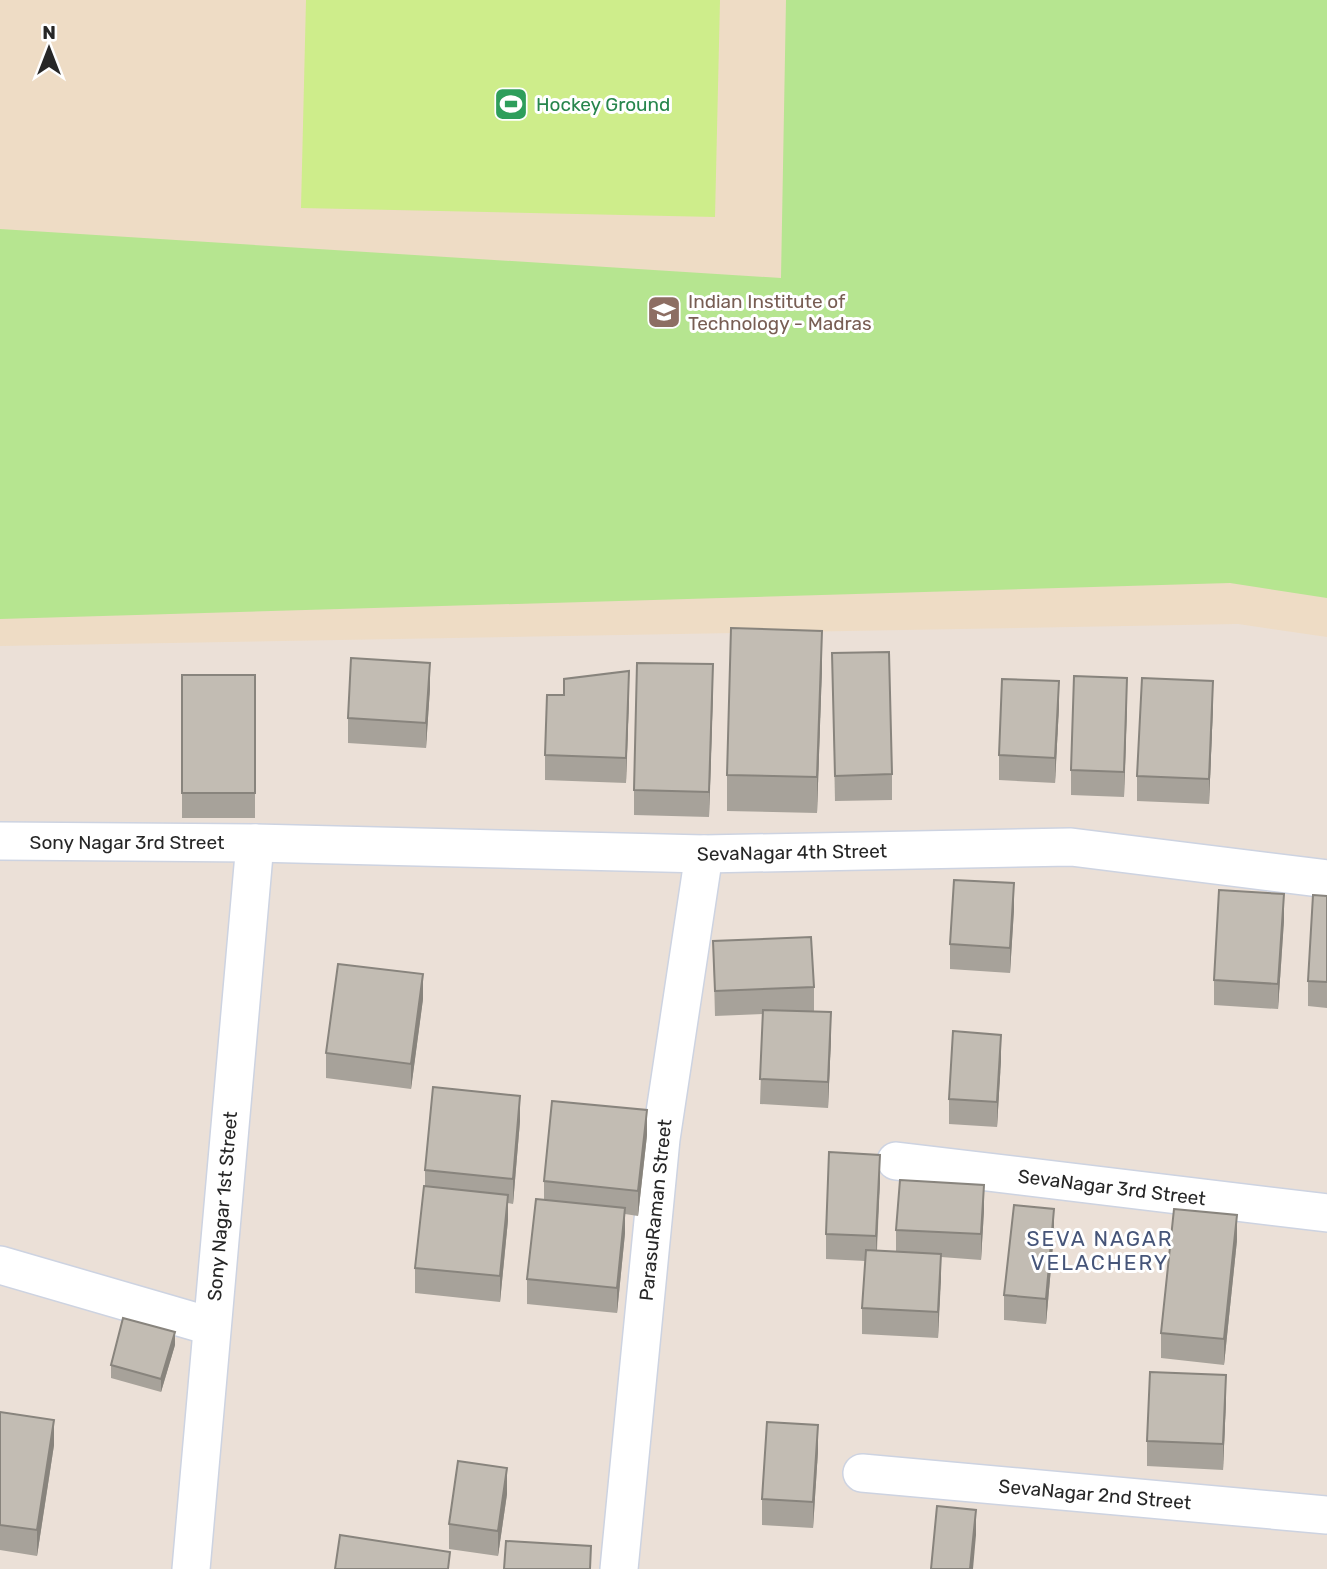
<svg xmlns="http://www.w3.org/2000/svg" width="1327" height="1569" font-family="Rubik,sans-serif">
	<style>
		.education { fill: #eedcc5 }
		.green { fill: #b6e590 }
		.pitch { fill: #ceed8b }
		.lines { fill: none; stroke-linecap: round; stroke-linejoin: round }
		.minor-casing { stroke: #cdd3e1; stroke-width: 40 }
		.minor { stroke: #fff; stroke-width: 37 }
		.wall { fill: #a7a29a }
		.shaded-wall { fill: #88847d }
		.building { fill: #c2bcb3; stroke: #88847d; stroke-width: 2 }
		.labels { text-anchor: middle; stroke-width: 6; stroke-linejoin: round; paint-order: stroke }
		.leisure-label { font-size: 19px; fill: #27864d; stroke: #fff; text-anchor: start }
		.education-label { font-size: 19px; fill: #785e54; stroke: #fff; text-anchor: start }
		.street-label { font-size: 19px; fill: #272727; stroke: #fff }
		.neighbourhood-label { font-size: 21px; letter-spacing: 2px; fill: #465579; stroke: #fff }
	</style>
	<rect width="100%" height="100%" fill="#ebe0d7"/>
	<polygon class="education" points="0,0 1327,0 1327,637 1238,624 0,646"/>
	<polygon class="green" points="786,0 1327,0 1327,598 1230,583 0,619 0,229 781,278"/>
	<polygon class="pitch" points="306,0 720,0 715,217 301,208"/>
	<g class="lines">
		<g class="minor-casing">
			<g id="minor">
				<polyline points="0,841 255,843 704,854 1071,847 1327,879"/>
				<polyline points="896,1161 1327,1213"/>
				<polyline points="0,1265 210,1326"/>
				<polyline points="862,1473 1327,1515"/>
				<polyline points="191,1569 255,843"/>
				<polyline points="619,1569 661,1139 704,854"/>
			</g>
		</g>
		<use href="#minor" class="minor"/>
	</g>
	<g class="wall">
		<polygon points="832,653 892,774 892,800 835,801"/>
		<polygon points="822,667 817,813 727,811 727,775"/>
		<rect x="182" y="675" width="73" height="143"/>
		<polygon points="430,688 426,748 348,743 348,718"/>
		<polygon points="713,690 709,817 634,815 634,790"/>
		<polygon points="629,696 626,783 545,780 545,755"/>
		<polygon points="1127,703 1124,797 1071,795 1071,770"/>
		<polygon points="1059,706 1055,783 999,780 999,755"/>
		<polygon points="1213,706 1209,804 1137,801 1137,776"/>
		<polygon points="1327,896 1327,1008 1308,1006 1308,981"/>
		<polygon points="1014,909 1010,973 950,969 950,944"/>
		<polygon points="1284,920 1278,1009 1214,1005 1214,980"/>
		<polygon points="713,941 814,987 814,1012 831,1038 828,1108 760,1104 763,1014 715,1016"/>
		<polygon points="423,999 411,1089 326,1078 326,1053"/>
		<polygon points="1001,1060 997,1127 949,1124 949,1099"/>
		<polygon points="520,1121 513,1204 508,1203 508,1220 500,1302 415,1293 415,1268 425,1186 425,1170"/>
		<polygon points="647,1135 638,1216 625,1214 625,1233 617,1313 527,1304 527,1279 544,1200 544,1181"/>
		<polygon points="880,1180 877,1251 896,1252 896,1230 984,1210 981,1260 941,1257 938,1338 862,1334 862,1308 865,1261 826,1259 826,1234"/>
		<polygon points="1054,1234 1046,1324 1004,1320 1004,1295"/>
		<polygon points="1237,1240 1224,1365 1161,1358 1161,1333"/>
		<polygon points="175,1345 161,1392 111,1378 111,1365"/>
		<polygon points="1226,1400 1223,1470 1147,1466 1147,1441"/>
		<polygon points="0,1412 54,1445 37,1556 0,1550"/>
		<polygon points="818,1451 813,1528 762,1525 762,1499"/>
		<polygon points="507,1494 498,1556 449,1549 449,1524"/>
	</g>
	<g class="shaded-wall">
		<polygon points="822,631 822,667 817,813 817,777"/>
		<polygon points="430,663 430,688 426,748 426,723"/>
		<polygon points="713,664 713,690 709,817 709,792"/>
		<polygon points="629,671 629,696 626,783 626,758"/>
		<polygon points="1127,678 1127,703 1124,797 1124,772"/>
		<polygon points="1059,681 1059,706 1055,783 1055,758"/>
		<polygon points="1213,681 1213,706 1209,804 1209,779"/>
		<polygon points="1014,883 1014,909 1010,973 1010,948"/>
		<polygon points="1284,894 1284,920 1278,1009 1278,984"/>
		<polygon points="423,974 423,999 411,1089 411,1064"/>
		<polygon points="831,1012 831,1038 828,1108 828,1082"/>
		<polygon points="1001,1035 1001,1060 997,1127 997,1102"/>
		<polygon points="520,1096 520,1121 513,1204 513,1179"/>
		<polygon points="647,1110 647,1135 638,1216 638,1191"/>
		<polygon points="880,1155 880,1180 876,1261 876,1236"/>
		<polygon points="984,1185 984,1210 981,1260 981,1234"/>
		<polygon points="508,1195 508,1220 500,1302 500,1276"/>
		<polygon points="625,1208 625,1233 617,1313 617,1288"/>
		<polygon points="1054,1209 1054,1234 1046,1324 1046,1299"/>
		<polygon points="1237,1215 1237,1240 1224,1365 1224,1339"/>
		<polygon points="941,1254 941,1279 938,1338 938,1312"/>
		<polygon points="175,1332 175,1345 161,1392 161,1379"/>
		<polygon points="1226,1375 1226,1400 1223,1470 1223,1444"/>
		<polygon points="54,1420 54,1445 37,1556 37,1530"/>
		<polygon points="818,1425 818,1451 813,1528 813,1502"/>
		<polygon points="507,1468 507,1494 498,1556 498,1531"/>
		<polygon points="976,1510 976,1535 973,1569 970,1569"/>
	</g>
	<g class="building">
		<polygon points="731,628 822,631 817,777 727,775"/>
		<polygon points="889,652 892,774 835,776 832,653"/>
		<polygon points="351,658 430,663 426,723 348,718"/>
		<polygon points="637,663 713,664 709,792 634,790"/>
		<polygon points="629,671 626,758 545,755 547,695 564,695 564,679"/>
		<rect x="182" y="675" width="73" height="118"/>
		<polygon points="1074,676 1127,678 1124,772 1071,770"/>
		<polygon points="1142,678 1213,681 1209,779 1137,776"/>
		<polygon points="1002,679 1059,681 1055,758 999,755"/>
		<polygon points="954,880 1014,883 1010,948 950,944"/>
		<polygon points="1219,890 1284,894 1278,984 1214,980"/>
		<polygon points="1313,895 1327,896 1327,982 1308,981"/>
		<polygon points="811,937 814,987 715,991 713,941"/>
		<polygon points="338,964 423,974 411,1064 326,1053"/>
		<polygon points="763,1010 831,1012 828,1082 760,1079"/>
		<polygon points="953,1031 1001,1035 997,1102 949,1099"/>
		<polygon points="433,1087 520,1096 513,1179 425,1170"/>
		<polygon points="552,1101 647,1110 638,1191 544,1181"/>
		<polygon points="829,1152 880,1155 876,1236 826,1234"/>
		<polygon points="900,1180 984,1185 981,1234 896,1230"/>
		<polygon points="424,1186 508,1195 500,1276 415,1268"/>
		<polygon points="536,1199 625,1208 617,1288 527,1279"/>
		<polygon points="1014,1205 1054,1209 1046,1299 1004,1295"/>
		<polygon points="1174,1209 1237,1215 1224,1339 1161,1333"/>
		<polygon points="866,1250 941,1254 938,1312 862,1308"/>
		<polygon points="123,1318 175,1332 161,1379 111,1365"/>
		<polygon points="1150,1372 1226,1375 1223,1444 1147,1441"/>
		<polygon points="0,1412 54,1420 37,1530 0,1525"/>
		<polygon points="767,1422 818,1425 813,1502 762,1499"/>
		<polygon points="458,1461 507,1468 498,1531 449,1524"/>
		<polygon points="937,1506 976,1510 970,1569 931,1569"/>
		<polygon points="340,1535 450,1552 448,1569 335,1569"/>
		<polygon points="506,1541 591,1546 590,1569 504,1569"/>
	</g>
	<defs>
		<g id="stadium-square" transform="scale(1.75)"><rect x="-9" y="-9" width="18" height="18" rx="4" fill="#2e9e5b" stroke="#fff"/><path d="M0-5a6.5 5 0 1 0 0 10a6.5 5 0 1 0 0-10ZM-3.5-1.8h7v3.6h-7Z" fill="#fff"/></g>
		<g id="university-square" transform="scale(1.75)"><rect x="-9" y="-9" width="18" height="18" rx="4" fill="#8d6e63" stroke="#fff"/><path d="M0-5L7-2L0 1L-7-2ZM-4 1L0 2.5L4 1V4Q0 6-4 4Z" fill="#fff"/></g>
	</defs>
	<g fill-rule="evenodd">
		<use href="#stadium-square" x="511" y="104"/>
		<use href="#university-square" x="664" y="312"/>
	</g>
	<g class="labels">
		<g class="leisure-label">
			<text x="536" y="111">Hockey Ground</text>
		</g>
		<g class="education-label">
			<text x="688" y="308">Indian Institute of<tspan x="688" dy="22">Technology - Madras</tspan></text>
		</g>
		<g class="street-label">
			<text x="127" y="849">Sony Nagar 3rd Street</text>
			<text transform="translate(792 852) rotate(-1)" y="7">SevaNagar 4th Street</text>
			<text transform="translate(1112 1187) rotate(7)" y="7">SevaNagar 3rd Street</text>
			<text transform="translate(222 1206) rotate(-85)" y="7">Sony Nagar 1st Street</text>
			<text transform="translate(655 1210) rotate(-84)" y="7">ParasuRaman Street</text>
			<text transform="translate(1095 1494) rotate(5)" y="7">SevaNagar 2nd Street</text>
		</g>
		<g class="neighbourhood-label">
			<text x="1100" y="1246">SEVA NAGAR<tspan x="1100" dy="24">VELACHERY</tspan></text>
		</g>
	</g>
	<g transform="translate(49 49)" stroke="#ffffff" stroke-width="5" paint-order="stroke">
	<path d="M0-5L12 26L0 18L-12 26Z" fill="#272727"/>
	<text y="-10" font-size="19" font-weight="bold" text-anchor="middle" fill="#272727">N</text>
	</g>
</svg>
